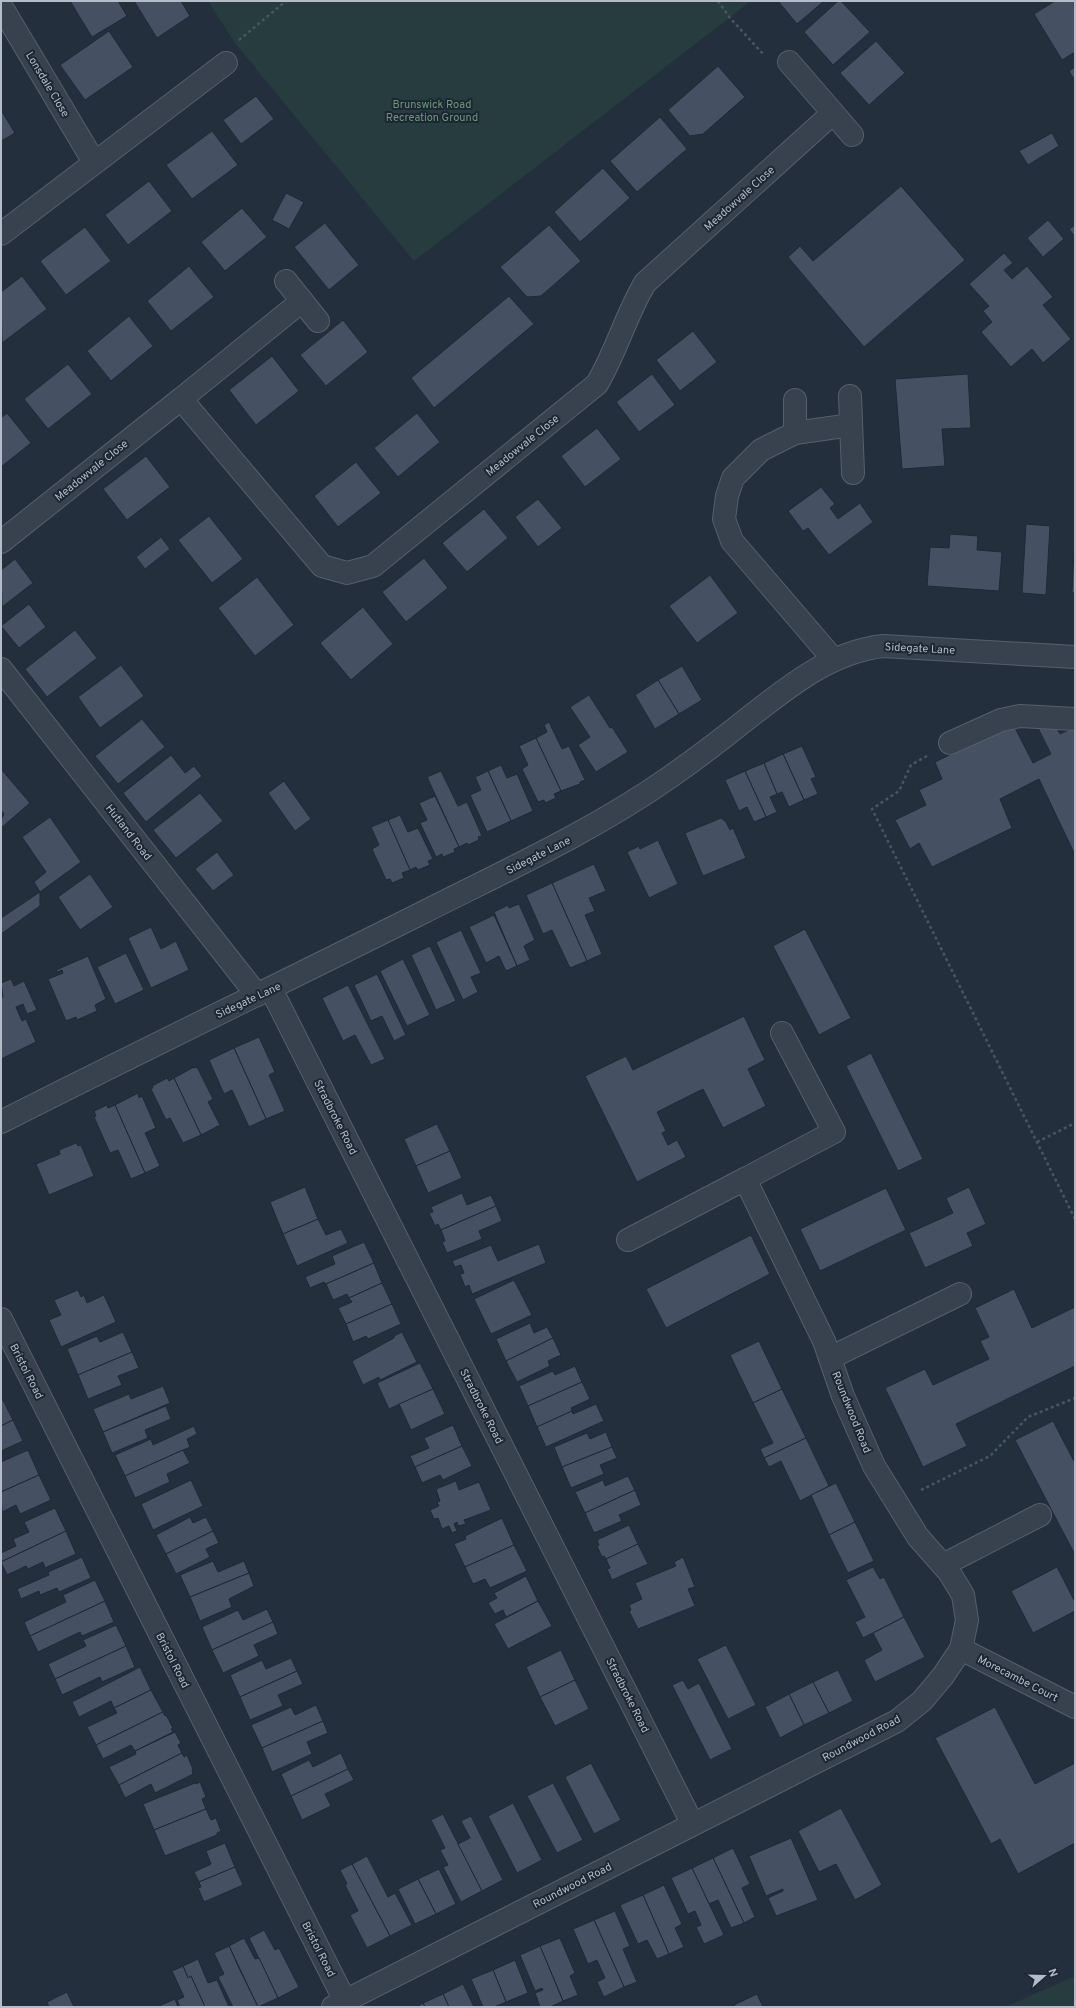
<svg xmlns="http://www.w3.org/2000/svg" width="1076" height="2008" font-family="Overpass,sans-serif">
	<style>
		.green { fill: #263c3f }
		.building { fill: #455162; stroke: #1f2835 }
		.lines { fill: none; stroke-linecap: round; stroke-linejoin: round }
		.minor-casing { stroke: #565f6c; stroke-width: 24 }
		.path { stroke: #44595c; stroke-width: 2.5; stroke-dasharray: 3 3; stroke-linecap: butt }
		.minor { stroke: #38414e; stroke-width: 22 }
		.labels { text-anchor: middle; stroke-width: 4; stroke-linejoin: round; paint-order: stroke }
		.street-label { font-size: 11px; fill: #b4bcc9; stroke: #1d2633 }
		.park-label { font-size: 11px; fill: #6b9a76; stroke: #1d2633 }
	</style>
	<rect width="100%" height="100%" fill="#242f3e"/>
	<g class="green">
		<polygon points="208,1 751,1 414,261 235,43"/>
		<polygon points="1075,1976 1075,2007 1005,2007"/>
	</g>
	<g class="building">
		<polygon points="70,1 118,1 127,16 92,37"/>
		<polygon points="134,1 181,1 190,16 157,38"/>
		<polygon points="778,1 824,1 797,24"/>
		<polygon points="838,1 841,1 870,32 833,65 804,32"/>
		<polygon points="1055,1 1075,1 1075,52 1062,60 1034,14"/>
		<polygon points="109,31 133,67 85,100 60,65"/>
		<polygon points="876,41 905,73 869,105 840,73"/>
		<polygon points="718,66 745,97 703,134 690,136 668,110"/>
		<polygon points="1075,67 1075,81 1069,71"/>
		<polygon points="256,96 274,119 241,144 223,120"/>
		<polygon points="1,110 15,133 1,141"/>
		<polygon points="660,117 687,149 637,192 610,161"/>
		<polygon points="212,131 238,165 192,199 166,165"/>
		<polygon points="1052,133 1059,146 1028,165 1019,151"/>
		<polygon points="603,168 630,198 580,242 554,212"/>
		<polygon points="149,181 172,211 128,245 105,215"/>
		<polygon points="901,186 965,260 864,347 788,257 800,246 813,261"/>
		<polygon points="286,193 304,202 289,229 272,220"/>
		<polygon points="242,208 267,237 225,271 201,242"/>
		<polygon points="1048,220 1064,239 1043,257 1027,238"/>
		<polygon points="325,223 359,265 329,290 294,247"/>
		<polygon points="549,225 581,261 541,296 527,297 500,267"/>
		<polygon points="1075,225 1075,237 1069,229"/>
		<polygon points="85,227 111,261 66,295 40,261"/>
		<polygon points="1004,253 1013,263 1004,270 1012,279 1027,266 1053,297 1043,305 1071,339 1043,363 1032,349 1011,367 981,332 992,322 983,311 989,306 969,284"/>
		<polygon points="189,266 214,297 171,331 147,301"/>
		<polygon points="22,276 47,309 2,343 1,292"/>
		<polygon points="509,296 534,324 434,408 411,378"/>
		<polygon points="129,316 153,346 111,381 87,351"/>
		<polygon points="343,320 368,352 326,386 300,355"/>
		<polygon points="693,331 717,362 680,391 656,360"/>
		<polygon points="272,356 299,391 256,425 229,390"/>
		<polygon points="68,364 92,394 48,429 24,399"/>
		<polygon points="652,374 675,405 639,432 616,402"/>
		<polygon points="968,374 971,428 942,429 945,466 902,469 895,379"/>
		<polygon points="7,413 31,443 1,467 1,418"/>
		<polygon points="417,413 440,442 398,477 374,448"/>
		<polygon points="597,428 621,459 585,487 561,456"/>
		<polygon points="146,456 170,487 127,520 103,489"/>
		<polygon points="356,462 381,493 338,527 314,496"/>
		<polygon points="821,487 835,504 830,508 838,519 860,503 873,522 829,555 808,528 803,531 788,511"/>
		<polygon points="538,499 562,528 538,547 515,517"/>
		<polygon points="484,509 508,538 467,572 442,543"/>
		<polygon points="209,516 243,559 212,583 178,540"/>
		<polygon points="1026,524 1050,526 1046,595 1022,593"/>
		<polygon points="950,534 978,536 977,550 1002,552 999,591 927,586 930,547 949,548"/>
		<polygon points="161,537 170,549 145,569 136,557"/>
		<polygon points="1074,549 1075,549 1075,593 1072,593"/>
		<polygon points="424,558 448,588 406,622 382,592"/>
		<polygon points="15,559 33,583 2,607 1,570"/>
		<polygon points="710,575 738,613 697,643 669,606"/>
		<polygon points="257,577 294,625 255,656 218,608"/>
		<polygon points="29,604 46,627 19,648 1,626"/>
		<polygon points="363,607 393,644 351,680 320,643"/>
		<polygon points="75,630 97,658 47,697 25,669"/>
		<polygon points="121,665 144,696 100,728 78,697"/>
		<polygon points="682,666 702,700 679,714 658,680"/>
		<polygon points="658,680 679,714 655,729 635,695"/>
		<polygon points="589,695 610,728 612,727 628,752 596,772 578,745 590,737 570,707"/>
		<polygon points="142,719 165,747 118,784 95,756"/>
		<polygon points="1053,721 1060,734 1075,727 1075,855 1039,779 1000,799 1012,828 932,867 919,843 910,849 895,820 926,805 919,790 942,779 935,762 1013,724 1033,763 1051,754 1038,728"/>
		<polygon points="549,722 562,749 569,746 585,780 580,782 580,784 561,791 536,738 547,732 544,725"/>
		<polygon points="536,738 561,791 554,794 556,798 545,803 544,800 538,802 522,769 528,765 519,746"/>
		<polygon points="802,746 816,777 811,779 818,794 804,800 783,754"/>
		<polygon points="783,754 804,800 789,807 782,792 777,794 764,763"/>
		<polygon points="171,755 185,773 194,766 202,776 146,822 123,793"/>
		<polygon points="764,763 777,794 770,797 777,812 766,817 745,771"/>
		<polygon points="501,765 507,778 517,774 533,811 511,821 488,771"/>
		<polygon points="1,769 30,803 1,828 1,820 4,814 1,810"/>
		<polygon points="441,771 458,806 467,802 482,836 478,837 479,840 468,845 467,843 459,847 427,777"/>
		<polygon points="488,771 511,821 487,832 470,795 481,790 475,777"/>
		<polygon points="745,771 766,817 754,822 747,807 739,811 725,780"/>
		<polygon points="284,781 311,819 295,831 268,793"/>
		<polygon points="200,793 223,821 176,858 153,830"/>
		<polygon points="435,796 459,847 454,849 455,852 443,857 442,854 436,857 420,823 427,820 419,803"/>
		<polygon points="400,815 408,832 418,828 433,859 428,861 430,865 418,870 416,867 410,870 388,820"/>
		<polygon points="50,817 81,862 40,892 34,882 46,872 22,837"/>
		<polygon points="721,818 726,822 730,830 733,828 746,858 703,876 685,833"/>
		<polygon points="388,820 410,870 402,873 404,878 392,883 390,879 386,880 372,849 379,845 371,827"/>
		<polygon points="658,840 678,884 649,898 627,852 639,846 640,849"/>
		<polygon points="217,852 234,875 213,891 195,869"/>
		<polygon points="594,864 606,891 589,898 595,911 585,915 602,954 587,961 552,883"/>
		<polygon points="90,874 113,907 80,930 58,897"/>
		<polygon points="552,883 587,961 570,968 552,930 543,934 526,895"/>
		<polygon points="40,892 40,906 1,934 1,918"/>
		<polygon points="519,904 535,940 524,946 530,960 517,966 494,912 508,905 509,908"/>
		<polygon points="494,915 517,966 506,971 499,956 486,963 469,927"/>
		<polygon points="151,927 161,949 176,941 189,970 151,988 128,938"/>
		<polygon points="805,929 851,1018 819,1035 773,946"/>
		<polygon points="461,930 481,973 471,977 478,992 463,1000 436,942"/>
		<polygon points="430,946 456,1001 436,1010 411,955"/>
		<polygon points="126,953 144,990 115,1004 97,967"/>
		<polygon points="88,956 106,999 95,1005 97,1011 77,1020 76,1017 66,1021 48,979 63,973 62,970 57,972 56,970"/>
		<polygon points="403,959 430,1015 407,1026 380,971"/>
		<polygon points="377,974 406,1035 394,1041 382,1016 371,1021 354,985"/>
		<polygon points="11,979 14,986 24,981 37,1010 27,1014 23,1004 16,1007 22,1021 26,1019 36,1042 1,1059 1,998 3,997 1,983"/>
		<polygon points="348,985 385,1059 371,1065 355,1035 343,1041 322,998"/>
		<polygon points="744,1016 765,1060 748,1069 766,1106 723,1128 703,1089 657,1112 666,1131 662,1133 668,1145 677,1140 686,1157 637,1182 585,1076 626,1056 633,1070"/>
		<polygon points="259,1037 275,1072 269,1075 285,1111 266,1119 234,1048"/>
		<polygon points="234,1048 266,1119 249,1127 232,1090 224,1094 209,1060"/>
		<polygon points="871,1053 923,1159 898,1171 846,1066"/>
		<polygon points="194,1067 194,1068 197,1067 213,1099 208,1102 220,1125 201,1135 174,1078"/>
		<polygon points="167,1078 169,1081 174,1078 201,1135 183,1143 170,1118 166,1120 151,1089 153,1088 152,1086"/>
		<polygon points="138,1093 139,1098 142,1096 156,1128 145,1133 160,1166 145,1173 115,1105"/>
		<polygon points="107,1105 108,1108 115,1105 145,1173 131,1179 118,1150 110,1153 94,1117 96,1116 94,1111"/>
		<polygon points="437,1124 450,1151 416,1166 404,1139"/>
		<polygon points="76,1143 78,1146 81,1145 94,1176 49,1195 36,1164 60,1154 59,1150"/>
		<polygon points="450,1151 462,1178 428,1193 416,1166"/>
		<polygon points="305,1187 318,1219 283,1234 270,1202"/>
		<polygon points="969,1187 986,1224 967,1233 973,1246 925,1268 909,1233 953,1213 946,1198"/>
		<polygon points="886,1188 906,1230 820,1271 800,1229"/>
		<polygon points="462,1193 467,1205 491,1195 496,1206 441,1230 438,1224 435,1226 429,1213 433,1212 431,1207"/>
		<polygon points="496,1206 502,1221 479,1231 482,1239 447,1253 442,1242 445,1241 441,1230"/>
		<polygon points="318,1219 326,1235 341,1229 348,1243 297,1266 283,1234"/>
		<polygon points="751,1235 770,1274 666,1328 646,1289"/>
		<polygon points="364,1242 374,1263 326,1284 324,1282 310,1288 305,1277 335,1264 332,1256"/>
		<polygon points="539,1244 546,1263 472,1294 469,1285 465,1287 460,1274 464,1273 461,1265 455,1267 452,1261 491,1245 498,1261"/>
		<polygon points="374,1263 382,1283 349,1298 347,1294 333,1300 326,1284"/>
		<polygon points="514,1280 532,1315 491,1334 474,1299"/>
		<polygon points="382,1283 392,1304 346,1324 338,1308 352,1302 349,1298"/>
		<polygon points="1014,1289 1032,1328 1075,1307 1075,1366 956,1424 967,1446 923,1467 885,1388 925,1369 933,1385 989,1359 980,1341 989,1337 975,1308"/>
		<polygon points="78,1290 81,1297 84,1295 87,1303 104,1295 116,1322 61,1347 49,1320 61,1315 54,1300"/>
		<polygon points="392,1304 401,1324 368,1339 366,1336 353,1342 346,1324"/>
		<polygon points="530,1323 534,1333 547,1327 553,1338 506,1361 496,1339"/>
		<polygon points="123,1332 132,1352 78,1375 67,1349 97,1336 100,1342"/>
		<polygon points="402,1332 417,1362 380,1380 379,1377 363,1385 352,1361 394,1338 394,1336"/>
		<polygon points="553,1338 561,1355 548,1361 550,1366 517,1382 506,1361"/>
		<polygon points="759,1341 782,1389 753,1403 730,1355"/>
		<polygon points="132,1352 139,1368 118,1376 122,1385 88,1399 78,1375"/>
		<polygon points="420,1363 433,1389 389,1409 377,1383"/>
		<polygon points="575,1366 582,1382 528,1406 519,1386 553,1371 555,1375"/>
		<polygon points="582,1382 590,1399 571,1408 572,1411 537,1427 528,1406"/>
		<polygon points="163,1386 170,1403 103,1432 93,1409 129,1394 131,1399"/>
		<polygon points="433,1389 445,1414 411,1430 399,1404"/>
		<polygon points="782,1389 806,1438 764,1458 760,1449 773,1443 753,1403"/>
		<polygon points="1,1400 3,1400 13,1420 1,1426"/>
		<polygon points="596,1404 604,1421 546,1447 537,1427 572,1411 573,1414"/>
		<polygon points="166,1406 171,1419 145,1430 148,1438 112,1453 103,1432"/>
		<polygon points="13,1420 23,1441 1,1451 1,1426"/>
		<polygon points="1053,1421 1075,1463 1075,1555 1015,1440"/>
		<polygon points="453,1425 462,1446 415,1467 410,1456 429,1448 424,1438"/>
		<polygon points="194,1426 197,1434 187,1439 190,1447 125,1476 115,1455 151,1439 153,1445"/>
		<polygon points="606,1432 612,1447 562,1467 554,1447 587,1433 590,1439"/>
		<polygon points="806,1438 829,1486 800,1501 781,1461 769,1467 764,1458"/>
		<polygon points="462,1446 472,1466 443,1480 440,1475 422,1483 415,1467"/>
		<polygon points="612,1447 617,1458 600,1465 604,1474 571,1488 562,1467"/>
		<polygon points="28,1450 39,1475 1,1492 1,1462"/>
		<polygon points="183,1450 190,1463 167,1474 170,1482 135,1498 125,1476"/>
		<polygon points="39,1475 51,1500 20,1514 16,1505 2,1512 1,1492"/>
		<polygon points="628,1476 635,1490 585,1513 575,1492 603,1480 605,1486"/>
		<polygon points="191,1480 203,1506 153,1530 141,1504"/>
		<polygon points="456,1481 459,1490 479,1482 491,1510 464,1520 466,1524 458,1526 457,1522 454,1524 457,1531 452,1533 449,1526 442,1529 438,1518 434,1519 430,1510 439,1506 437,1502 440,1501 436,1489"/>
		<polygon points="836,1483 855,1522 829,1535 811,1495"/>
		<polygon points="635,1490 641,1505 619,1515 622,1521 594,1533 585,1513"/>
		<polygon points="55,1508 66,1531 1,1562 1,1553 16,1546 13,1539 29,1532 24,1522"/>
		<polygon points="190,1517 193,1523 206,1517 213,1531 166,1554 156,1535"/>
		<polygon points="502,1518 514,1545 465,1567 454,1544 466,1539 465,1536"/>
		<polygon points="855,1522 874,1561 848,1573 829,1535"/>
		<polygon points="629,1525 638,1544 606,1559 604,1556 602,1557 597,1546 599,1545 597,1540"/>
		<polygon points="66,1531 76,1554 45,1568 43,1562 28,1569 26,1566 7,1575 1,1562"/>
		<polygon points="213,1531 219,1543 206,1549 210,1557 176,1574 166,1554"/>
		<polygon points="638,1544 648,1564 612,1580 607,1569 610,1568 606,1559"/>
		<polygon points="514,1545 527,1571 490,1588 485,1579 473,1584 465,1567"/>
		<polygon points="82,1557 91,1578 59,1592 57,1588 40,1595 39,1591 21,1599 17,1589 49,1575 48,1572"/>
		<polygon points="683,1557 695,1587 688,1589 695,1606 638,1629 629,1611 631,1610 629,1605 642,1599 635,1583 676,1566 674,1562"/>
		<polygon points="213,1561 218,1572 244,1561 249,1573 190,1597 180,1575"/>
		<polygon points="873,1567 880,1579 884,1577 904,1617 863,1638 855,1622 865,1617 846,1580"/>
		<polygon points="1057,1567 1075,1602 1075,1611 1033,1633 1011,1591"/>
		<polygon points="249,1573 254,1586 229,1599 232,1607 200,1621 190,1597"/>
		<polygon points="526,1576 538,1601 506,1617 503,1610 495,1614 488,1603 497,1598 494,1593"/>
		<polygon points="95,1580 105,1601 30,1636 24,1622 66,1602 63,1595"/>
		<polygon points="105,1601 114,1622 82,1636 80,1632 38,1652 30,1636"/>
		<polygon points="538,1601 552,1626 508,1649 494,1624"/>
		<polygon points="267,1609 273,1622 212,1650 202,1627 238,1610 243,1620"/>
		<polygon points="904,1617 925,1657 875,1682 864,1660 882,1650 873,1633"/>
		<polygon points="273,1622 278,1634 254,1645 259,1656 223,1673 212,1650"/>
		<polygon points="116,1625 126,1646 55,1679 48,1664 86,1646 83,1640"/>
		<polygon points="726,1645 756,1705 728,1719 697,1659"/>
		<polygon points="126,1646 135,1667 102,1682 100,1677 62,1695 55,1679"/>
		<polygon points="561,1650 575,1680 540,1697 526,1667"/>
		<polygon points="291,1658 297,1671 240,1697 230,1675 262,1660 266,1669"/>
		<polygon points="140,1667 151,1690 114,1708 111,1701 79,1717 72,1702"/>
		<polygon points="838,1670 853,1701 829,1713 813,1682"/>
		<polygon points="297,1671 303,1684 278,1695 283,1706 250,1720 240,1697"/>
		<polygon points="575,1680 589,1709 555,1726 540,1697"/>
		<polygon points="683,1680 688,1689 699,1683 732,1749 710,1760 672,1685"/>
		<polygon points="813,1682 829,1713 804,1725 789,1694"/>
		<polygon points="151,1690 163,1712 96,1745 87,1727 117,1713 114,1708"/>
		<polygon points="789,1694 804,1725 780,1738 765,1707"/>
		<polygon points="316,1705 323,1721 262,1748 251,1725 291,1707 295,1715"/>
		<polygon points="995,1707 1035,1784 1075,1763 1075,1843 1018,1874 1000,1839 991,1844 935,1738"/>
		<polygon points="163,1712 165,1716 166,1715 173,1728 171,1729 173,1732 135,1751 131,1745 103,1759 96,1745"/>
		<polygon points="323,1721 328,1733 307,1742 312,1754 272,1772 262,1748"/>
		<polygon points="175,1732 181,1743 178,1745 182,1753 119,1785 109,1767 136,1754 135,1751"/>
		<polygon points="182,1753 184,1757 187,1755 193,1769 192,1770 193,1774 155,1793 151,1784 125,1798 119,1785"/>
		<polygon points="341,1753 348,1769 291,1796 281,1774 309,1760 313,1767"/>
		<polygon points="591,1763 621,1820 594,1834 565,1777"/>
		<polygon points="348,1769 354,1780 325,1794 331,1806 302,1820 291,1796"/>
		<polygon points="200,1782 206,1797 202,1799 206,1809 154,1830 143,1804 195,1783 196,1784"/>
		<polygon points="553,1783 583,1840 557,1853 527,1796"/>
		<polygon points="513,1803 542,1860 517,1873 488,1816"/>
		<polygon points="841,1808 882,1885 855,1900 836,1864 819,1872 798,1831"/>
		<polygon points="206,1809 211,1820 216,1818 221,1831 217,1833 217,1835 165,1856 154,1830"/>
		<polygon points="443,1814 482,1891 461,1902 443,1867 448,1865 440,1850 445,1848 431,1820"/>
		<polygon points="471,1816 503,1880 482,1891 458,1844 470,1838 461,1821"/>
		<polygon points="791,1838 818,1900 776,1916 768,1898 783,1891 783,1889 766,1896 749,1856"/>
		<polygon points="225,1843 235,1867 199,1882 194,1872 211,1864 206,1851"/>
		<polygon points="733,1848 750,1884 742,1888 755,1917 744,1923 713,1858"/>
		<polygon points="367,1856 388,1897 395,1893 412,1925 390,1936 352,1864"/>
		<polygon points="713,1858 744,1923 731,1928 718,1900 709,1904 692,1868"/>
		<polygon points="352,1864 390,1936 367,1948 350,1915 358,1911 345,1885 347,1884 340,1870"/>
		<polygon points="235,1867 243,1885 204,1902 198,1888 201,1887 199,1882"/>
		<polygon points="692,1868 724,1935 704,1944 696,1927 701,1925 695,1911 688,1914 671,1878"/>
		<polygon points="439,1869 456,1904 436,1914 418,1879"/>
		<polygon points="418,1879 436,1914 415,1924 398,1889"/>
		<polygon points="664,1885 682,1924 675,1928 684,1947 669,1954 643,1895"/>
		<polygon points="643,1895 669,1954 657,1959 647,1940 638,1944 620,1905"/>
		<polygon points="615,1911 630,1946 623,1949 637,1982 624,1987 594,1920"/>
		<polygon points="594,1920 624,1987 604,1997 597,1982 605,1978 597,1960 588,1964 573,1929"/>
		<polygon points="264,1930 275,1950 279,1948 299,1987 278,1998 249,1938"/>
		<polygon points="244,1938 255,1959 259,1958 278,1998 258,2007 229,1946"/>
		<polygon points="560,1938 575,1973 570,1976 578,1995 563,2001 540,1946"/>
		<polygon points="229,1946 239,1968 258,2007 233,2007 218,1977 224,1974 214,1953"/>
		<polygon points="540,1946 563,2001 550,2007 540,2007 535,1993 543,1990 542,1988 535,1991 520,1955"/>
		<polygon points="198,1959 208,1983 217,1980 229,2007 205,2007 191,1976 188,1978 183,1966"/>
		<polygon points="515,1960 528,1993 506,2002 493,1970"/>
		<polygon points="183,1966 188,1978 191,1976 205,2007 180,2007 177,2000 184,1997 172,1971"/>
		<polygon points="493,1970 506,2002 494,2007 483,2007 471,1979"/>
		<polygon points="463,1984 474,2007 449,2007 443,1994"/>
		<polygon points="67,1992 74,2007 49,2007 47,2002"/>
		<polygon points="443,1994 449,2007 425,2007 423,2003"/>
		<polygon points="757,1994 763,2007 735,2007 734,2005"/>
		<polygon points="175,1999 178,2007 157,2007"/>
		<polygon points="423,2003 425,2007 416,2007"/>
	</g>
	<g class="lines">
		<g class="minor-casing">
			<g id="minor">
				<polyline points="1,6 94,162"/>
				<polyline points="789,62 852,135"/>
				<polyline points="1,234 226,63"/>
				<polyline points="286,281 318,321"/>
				<polyline points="850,396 853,473"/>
				<polyline points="181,399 302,301"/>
				<polyline points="795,400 795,433"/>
				<path d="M1 542 181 399 322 566 347 573 373 566 597 384C616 352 626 315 645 283L833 113"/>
				<polyline points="834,660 732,541 724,519 727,496 733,478 761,450 795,433 851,425"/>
				<polyline points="1,669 257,995"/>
				<polyline points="950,743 1001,720 1020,716 1075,719"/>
				<polyline points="271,989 692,1823"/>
				<path d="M1 1122C141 1051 282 983 422 913 507 870 593 831 670 777 697 758 722 739 747 719 788 687 830 652 883 646L1075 657"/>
				<polyline points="628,1240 745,1179"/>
				<polyline points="1,1319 345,2001"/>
				<polyline points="830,1358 960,1294"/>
				<polyline points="943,1565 1040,1515"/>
				<polyline points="961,1649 1075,1707"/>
				<polyline points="333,2007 897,1721 922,1701 943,1676 961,1649 967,1620 963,1595 949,1572 918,1537 874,1466 843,1396 824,1341 745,1179 834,1132 782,1033"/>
			</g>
		</g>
		<g class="path">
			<polyline points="718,1 730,18 764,55"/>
			<polyline points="239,40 286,1"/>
			<polyline points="927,756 911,765 899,791 872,809 1075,1219"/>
			<polyline points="1037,1142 1075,1123"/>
			<polyline points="921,1490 990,1456 1028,1417 1075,1398"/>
		</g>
		<use href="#minor" class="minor"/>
	</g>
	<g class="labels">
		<g class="street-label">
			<text transform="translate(48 84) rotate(59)" y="4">Lonsdale Close</text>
			<text transform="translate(739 198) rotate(-42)" y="4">Meadowvale Close</text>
			<text transform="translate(522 445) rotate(-39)" y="4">Meadowvale Close</text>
			<text transform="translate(91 470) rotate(-39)" y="4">Meadowvale Close</text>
			<text transform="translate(920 648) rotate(3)" y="4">Sidegate Lane</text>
			<text transform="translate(129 832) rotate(52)" y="4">Hutland Road</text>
			<text transform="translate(538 855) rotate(-27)" y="4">Sidegate Lane</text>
			<text transform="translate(248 1000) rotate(-25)" y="4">Sidegate Lane</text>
			<text transform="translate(336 1117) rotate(63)" y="4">Stradbroke Road</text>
			<text transform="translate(27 1371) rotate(63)" y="4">Bristol Road</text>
			<text transform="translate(482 1406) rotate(63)" y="4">Stradbroke Road</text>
			<text transform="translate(852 1412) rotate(68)" y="4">Roundwood Road</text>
			<text transform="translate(173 1660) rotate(63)" y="4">Bristol Road</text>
			<text transform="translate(1018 1678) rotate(27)" y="4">Morecambe Court</text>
			<text transform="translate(628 1695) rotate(63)" y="4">Stradbroke Road</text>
			<text transform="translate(861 1738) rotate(-28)" y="4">Roundwood Road</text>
			<text transform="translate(572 1885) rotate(-27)" y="4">Roundwood Road</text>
			<text transform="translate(319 1949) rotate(63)" y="4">Bristol Road</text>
		</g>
		<g class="park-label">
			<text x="432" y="108">Brunswick Road<tspan x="432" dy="13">Recreation Ground</tspan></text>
		</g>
	</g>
	<rect width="1076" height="2008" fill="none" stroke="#b4bcc9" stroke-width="4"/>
	<g transform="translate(1044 1976) rotate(70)" stroke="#1d2633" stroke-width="3" paint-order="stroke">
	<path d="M0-3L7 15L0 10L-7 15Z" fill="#b4bcc9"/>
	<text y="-6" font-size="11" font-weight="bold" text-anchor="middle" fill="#b4bcc9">N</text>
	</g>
</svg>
